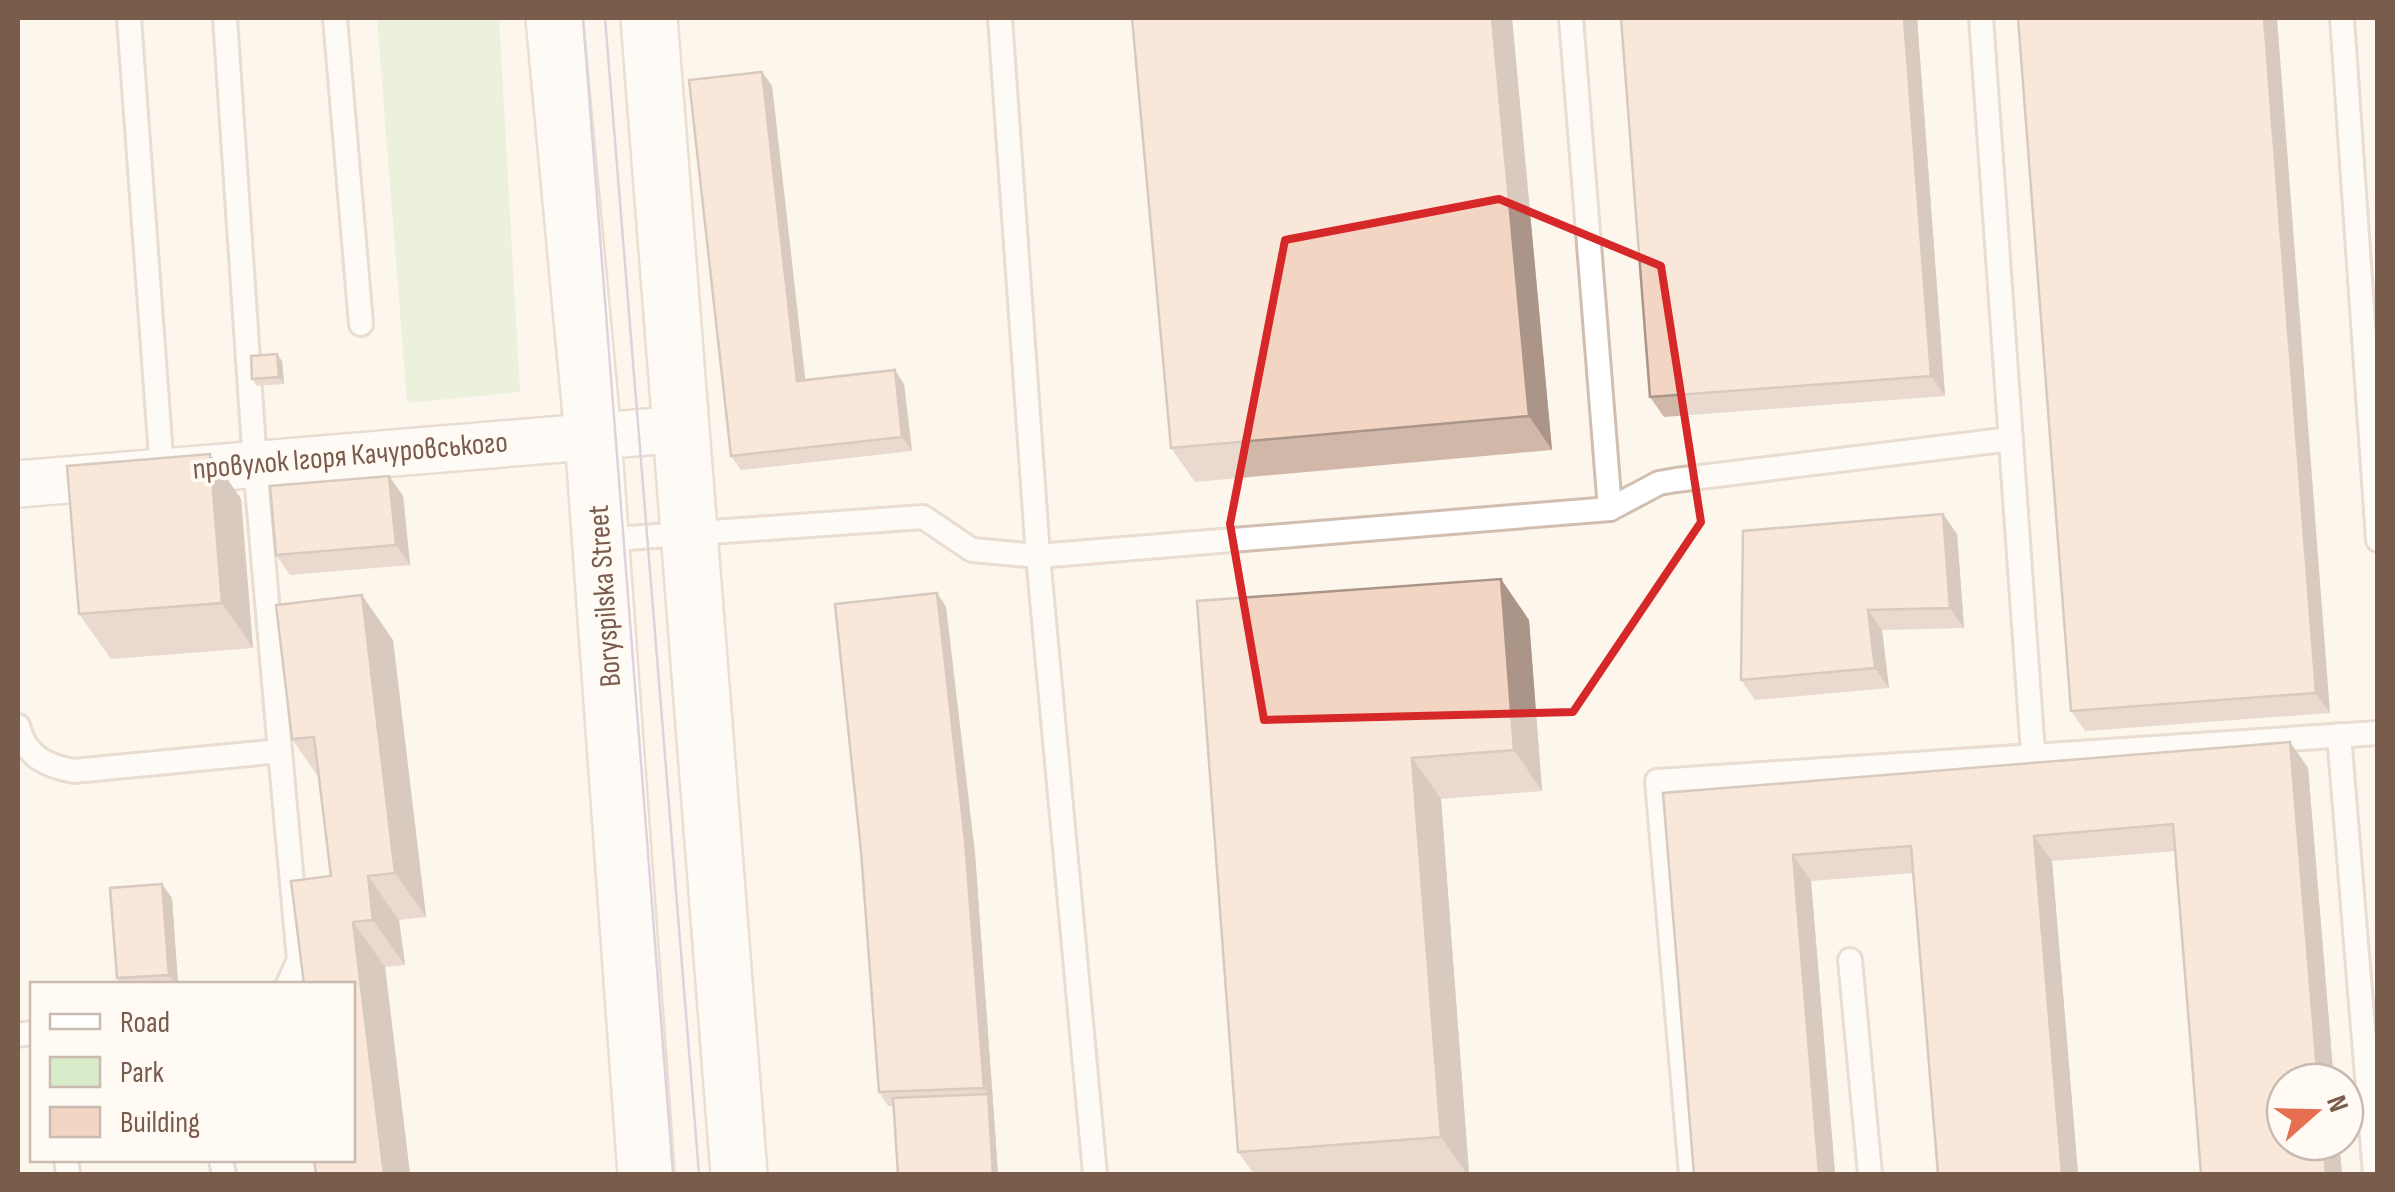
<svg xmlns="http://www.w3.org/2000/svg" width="2395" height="1192" font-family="'Sofia Sans Condensed',sans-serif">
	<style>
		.green { fill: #d8ecc9 }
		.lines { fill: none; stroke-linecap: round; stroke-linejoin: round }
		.service-casing { stroke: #d1beb0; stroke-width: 28 }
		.minor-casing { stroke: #d1beb0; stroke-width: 50 }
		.secondary-casing { stroke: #d6c0b0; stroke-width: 60 }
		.service { stroke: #fff; stroke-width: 22 }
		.minor { stroke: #fff; stroke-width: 45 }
		.secondary { stroke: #fff; stroke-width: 55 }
		.tram { stroke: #b9a8c9; stroke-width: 2.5 }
		.wall { fill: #d1b7a8 }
		.shaded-wall { fill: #aa9588 }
		.building { fill: #f3d5c3; stroke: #aa9588; stroke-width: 2.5 }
		.marked { fill: none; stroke: #d62828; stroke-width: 8; stroke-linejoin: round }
		.labels { text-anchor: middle; stroke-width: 8; stroke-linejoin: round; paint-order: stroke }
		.street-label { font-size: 30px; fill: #7a5c4d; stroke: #fffaf3 }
	</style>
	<rect width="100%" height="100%" fill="#fdf6ec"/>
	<polygon class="green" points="377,18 499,18 520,392 407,403"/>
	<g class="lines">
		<g class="service-casing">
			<g id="service">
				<polyline points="129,18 162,471"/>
				<polyline points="335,18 361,324"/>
				<polyline points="1000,18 1038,556 1095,1174"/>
				<polyline points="1571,18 1610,509"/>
				<polyline points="1981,18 2033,753"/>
				<polyline points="2342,18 2378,540"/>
				<polyline points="600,540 923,517 972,550 1038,556 1610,509 1659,483 1676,480 2011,439"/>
				<path d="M18 726C25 756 46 766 74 771L280 751 255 464 225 18"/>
				<polyline points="2339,735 2375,1174"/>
				<polyline points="280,751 299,960 288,984"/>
				<polyline points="1850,960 1870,1174"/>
				<polyline points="18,1035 32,1033"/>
				<polyline points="66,1160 68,1174"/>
				<polyline points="221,1160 224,1174"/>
				<polyline points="1691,1174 1657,781 2378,733"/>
			</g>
		</g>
		<g class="minor-casing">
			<polyline id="minor" points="18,484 683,429"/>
		</g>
		<g class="secondary-casing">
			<g id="secondary">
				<polyline points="554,18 593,436 646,1174"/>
				<polyline points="649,18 739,1174"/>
			</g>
		</g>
		<use href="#service" class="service"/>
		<use href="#minor" class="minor"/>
		<use href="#secondary" class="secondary"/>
		<g class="tram">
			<polyline points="583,18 673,1174"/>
			<polyline points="605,18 699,1174"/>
		</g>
	</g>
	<g class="wall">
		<polygon points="1132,18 1512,18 1552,450 1195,482 1171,448"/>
		<polygon points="1621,18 1917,18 1945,396 1664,417 1650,397"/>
		<polygon points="2018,18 2330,713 2085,731 2071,711"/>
		<polygon points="762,72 772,86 805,380 904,384 912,451 741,470 731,456"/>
		<polygon points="282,361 284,384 257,386 252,379"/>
		<polygon points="210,454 241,499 253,648 111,659 79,614"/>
		<polygon points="389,476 403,496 410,565 290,575 276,555"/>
		<polygon points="1957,534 1964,628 1882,630 1889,688 1755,700 1741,680"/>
		<polygon points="937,593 946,607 975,854 998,1174 898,1174 894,1106 888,1106 879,1092 861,851"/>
		<polygon points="1197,601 1529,620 1542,791 1441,799 1469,1174 1254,1174 1238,1152"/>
		<polygon points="393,640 426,917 399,920 405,965 385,967 410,1174 319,778 292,739"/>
		<polygon points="2290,742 2308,768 2334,1082 2285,1082 2285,1142 2339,1142 2342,1174 2201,1174 2175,851 2052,861 2078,1174 1938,1174 1914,873 1811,881 1835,1174 1694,1174 1663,793"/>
		<polygon points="172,898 178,984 121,984 117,978"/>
	</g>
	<g class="shaded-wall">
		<polygon points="1492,18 1512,18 1552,450 1529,416"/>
		<polygon points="1904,18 1917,18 1945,396 1931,376"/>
		<polygon points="2264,18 2277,18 2330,713 2316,693"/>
		<polygon points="762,72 772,86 807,395 797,381"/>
		<polygon points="277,354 282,361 284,384 279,377"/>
		<polygon points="895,370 904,384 912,451 902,437"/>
		<polygon points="210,454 241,499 253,648 222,603"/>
		<polygon points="389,476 403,496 410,565 396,545"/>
		<polygon points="1943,514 1957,534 1964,628 1950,608"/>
		<polygon points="1501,579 1529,620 1542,791 1514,750"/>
		<polygon points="937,593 946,607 975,854 993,1102 984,1088"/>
		<polygon points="362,595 393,640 426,917 395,873"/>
		<polygon points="1868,610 1882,630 1889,688 1875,668"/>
		<polygon points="2290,742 2308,768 2334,1082 2318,1082"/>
		<polygon points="1412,758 1441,799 1469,1174 1467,1174 1441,1137"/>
		<polygon points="2034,836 2052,861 2078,1174 2062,1174"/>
		<polygon points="1793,855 1811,881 1835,1174 1819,1174"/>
		<polygon points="368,876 399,920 405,965 373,920"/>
		<polygon points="162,884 172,898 178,984 176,984 169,975"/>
		<polygon points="353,922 385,967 410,1174 384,1174"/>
		<polygon points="988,1094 993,1102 998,1174 993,1174"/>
		<polygon points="2323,1142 2339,1142 2342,1174 2326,1174"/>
	</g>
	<g class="building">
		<polygon points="1132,18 1492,18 1529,416 1171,448"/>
		<polygon points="1621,18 1904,18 1931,376 1650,397"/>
		<polygon points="2018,18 2264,18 2316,693 2071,711"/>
		<polygon points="762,72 797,381 895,370 902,437 731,456 689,80"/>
		<polygon points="277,354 279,377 252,379 251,356"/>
		<polygon points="210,454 222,603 79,614 67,466"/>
		<polygon points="389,476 396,545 276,555 270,486"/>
		<polygon points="1943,514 1950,608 1868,610 1875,668 1741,680 1743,531"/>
		<polygon points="1501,579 1514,750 1412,758 1441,1137 1238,1152 1197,601"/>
		<polygon points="937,593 965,840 984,1088 879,1092 861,851 835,604"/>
		<polygon points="362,595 395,873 368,876 373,920 353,922 384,1174 316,1174 314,1160 352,1160 352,984 304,984 291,881 331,876 314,737 292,739 276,605"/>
		<polygon points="2290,742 2318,1082 2285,1082 2285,1142 2323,1142 2326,1174 2201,1174 2173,824 2034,836 2062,1174 1938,1174 1911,846 1793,855 1819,1174 1694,1174 1663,793"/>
		<polygon points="162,884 169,975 117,978 110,888"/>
		<polygon points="988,1094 993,1174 898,1174 893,1098"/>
	</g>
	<path d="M0 0H2395V1192H0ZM1499 199 1661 266 1701 522 1573 712 1264 720 1230 524 1285 240Z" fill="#fdf6ec" fill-opacity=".55" fill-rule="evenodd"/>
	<path class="marked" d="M1499 199 1661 266 1701 522 1573 712 1264 720 1230 524 1285 240Z"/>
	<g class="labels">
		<g class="street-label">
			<text transform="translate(350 455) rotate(-5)" y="10">провулок Ігоря Качуровського</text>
			<text transform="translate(604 596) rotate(-94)" y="10">Boryspilska Street</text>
		</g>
	</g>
	<rect width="2395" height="1192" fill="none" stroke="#7a5c4d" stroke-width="40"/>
	<rect x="30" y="982" width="325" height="180" fill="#fffaf3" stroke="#cabbb1" stroke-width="2.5"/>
	<rect x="50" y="1014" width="50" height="15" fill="#ffffff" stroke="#cabbb1" stroke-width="2.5"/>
	<text x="120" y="1032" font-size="30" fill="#7a5c4d">Road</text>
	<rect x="50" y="1057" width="50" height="30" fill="#d8ecc9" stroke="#cabbb1" stroke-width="2.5"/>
	<text x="120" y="1082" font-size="30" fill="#7a5c4d">Park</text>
	<rect x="50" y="1107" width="50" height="30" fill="#f3d5c3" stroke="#cabbb1" stroke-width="2.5"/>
	<text x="120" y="1132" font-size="30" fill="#7a5c4d">Building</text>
	<g transform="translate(2315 1112) rotate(70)"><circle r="48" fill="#fffaf3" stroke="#cabbb1" stroke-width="2.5"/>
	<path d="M0-8L18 38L0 25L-18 38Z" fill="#e76f51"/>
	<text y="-15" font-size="28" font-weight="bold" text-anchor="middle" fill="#7a5c4d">N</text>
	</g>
</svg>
